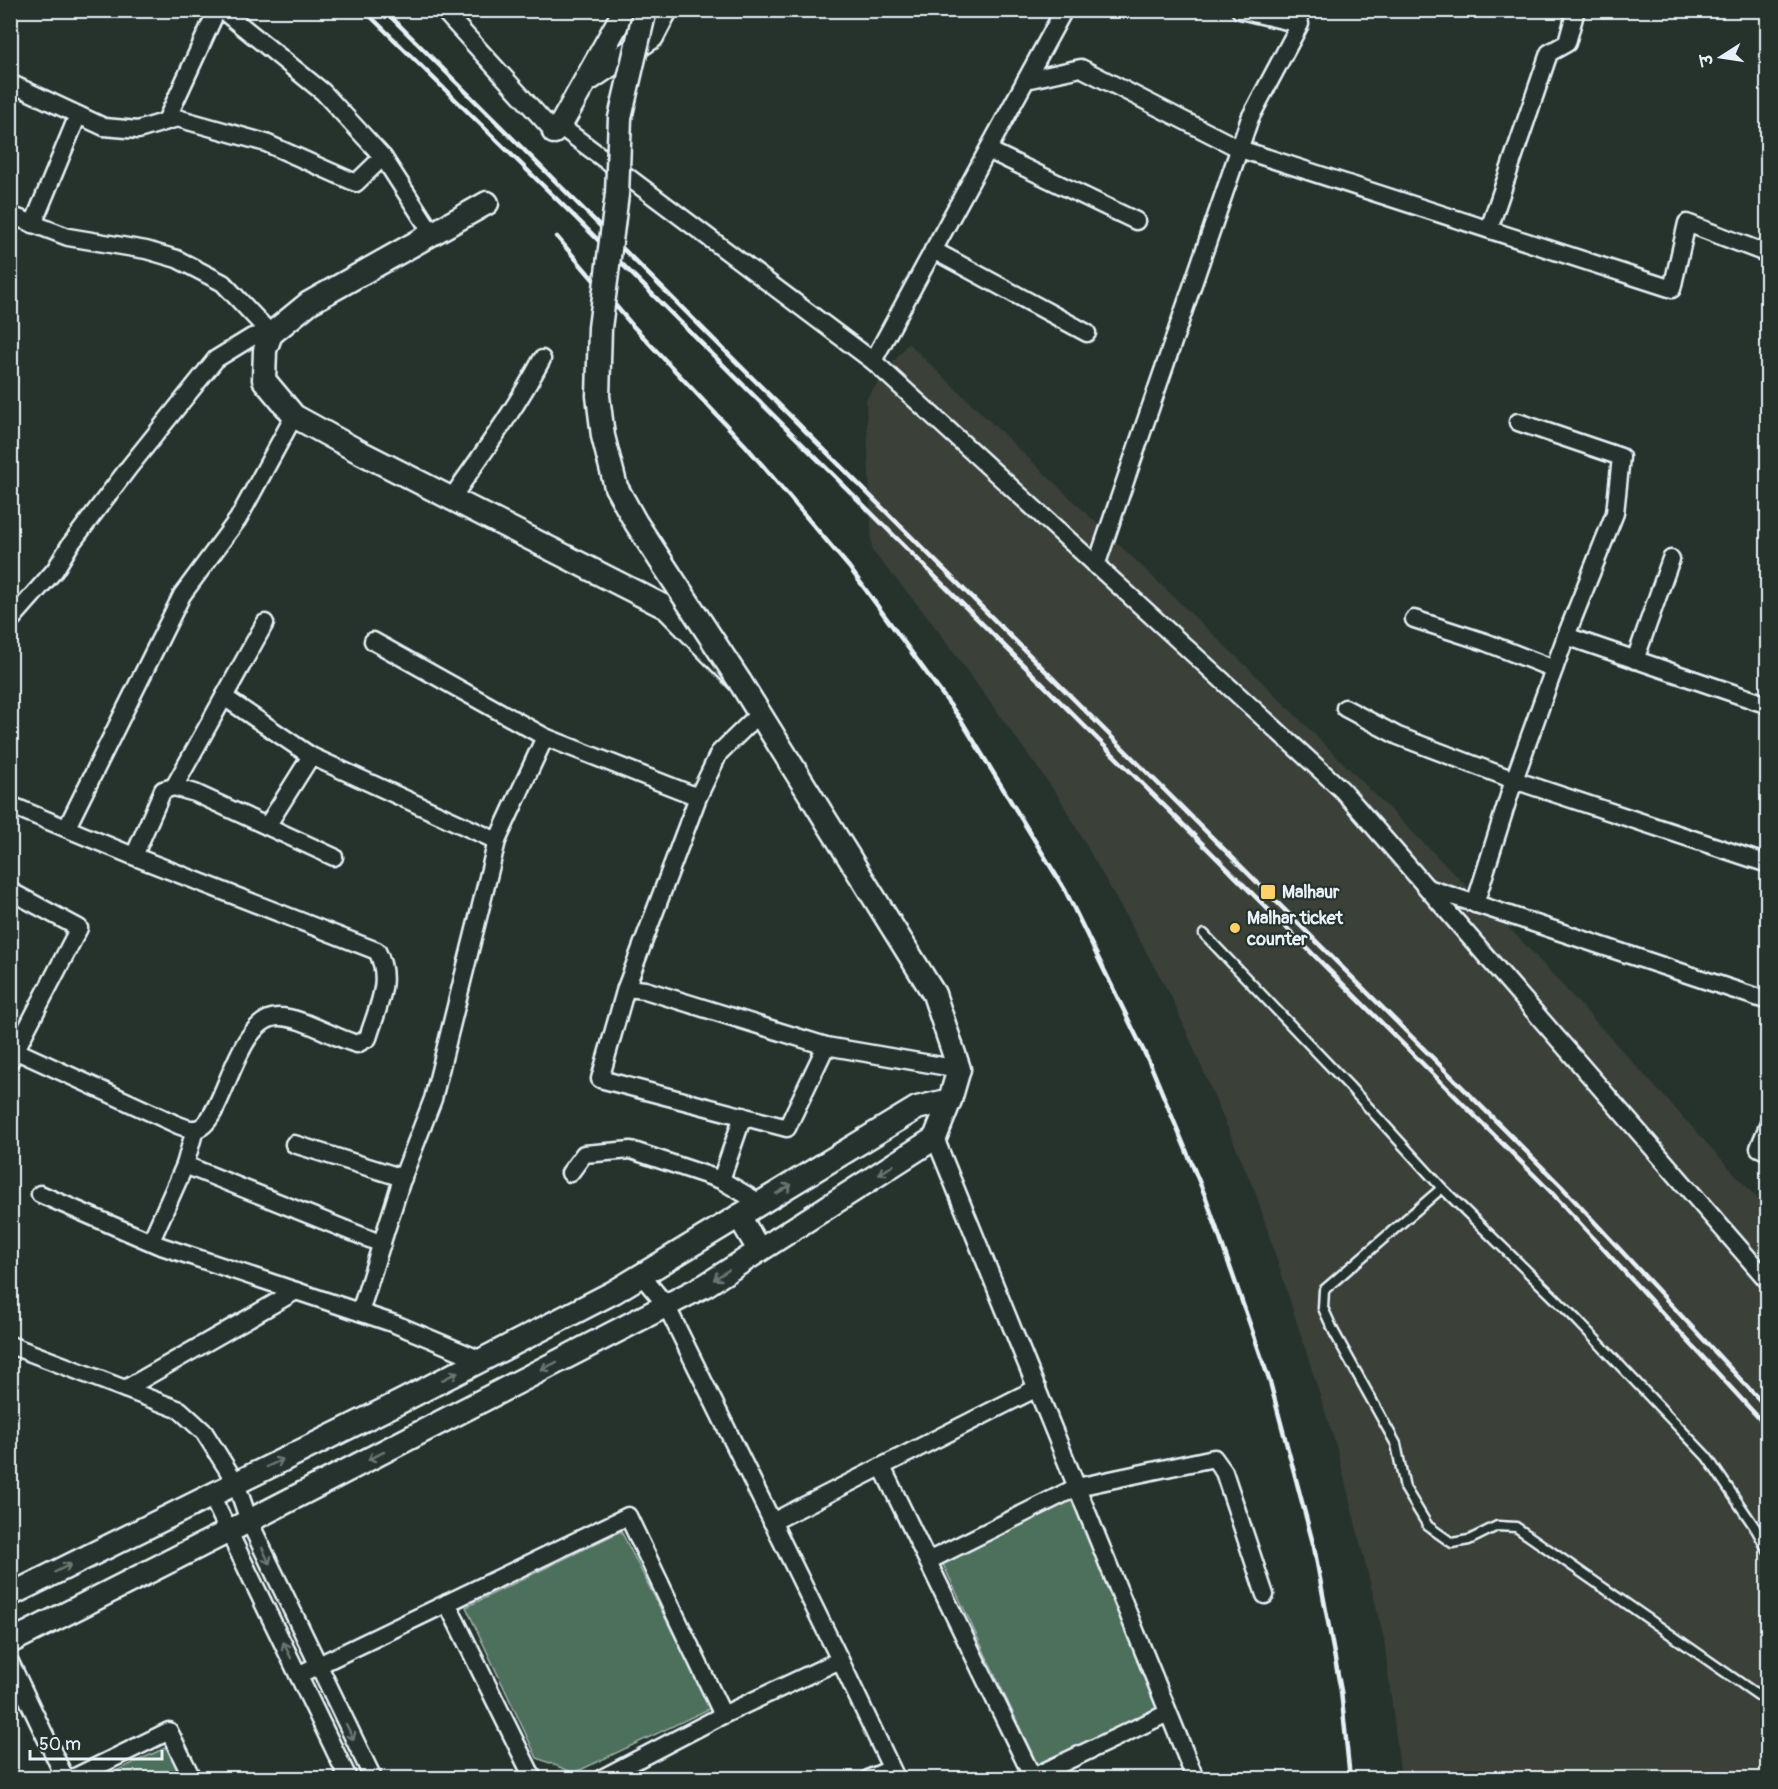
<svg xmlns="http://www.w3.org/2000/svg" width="1778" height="1789" font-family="Pangolin,'Playpen Sans Deva',sans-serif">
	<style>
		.built { fill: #3a3f39 }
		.green { fill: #4e705b; stroke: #9bb0aa; stroke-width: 1.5 }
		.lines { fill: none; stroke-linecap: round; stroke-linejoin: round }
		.lane-casing { stroke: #e8f1f8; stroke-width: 13 }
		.street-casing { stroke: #e8f1f8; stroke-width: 21 }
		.secondary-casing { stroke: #e8f1f8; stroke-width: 27 }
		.lane { stroke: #26332d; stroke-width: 8 }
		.street { stroke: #26332d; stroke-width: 16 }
		.secondary { stroke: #26332d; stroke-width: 22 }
		.rail { stroke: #e8f1f8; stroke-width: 4.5 }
		.secondary-bridge-casing { stroke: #e8f1f8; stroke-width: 27; stroke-linecap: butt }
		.secondary-bridge { stroke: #26332d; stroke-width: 22 }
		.oneway { stroke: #6a7674 }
		.poi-dot { fill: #ffd166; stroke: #26332d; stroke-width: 2 }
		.labels { text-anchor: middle; stroke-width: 4.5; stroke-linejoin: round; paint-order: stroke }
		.poi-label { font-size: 18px; font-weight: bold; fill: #e8f1f8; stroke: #26332d; text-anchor: start }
	</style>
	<rect width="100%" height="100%" fill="#26332d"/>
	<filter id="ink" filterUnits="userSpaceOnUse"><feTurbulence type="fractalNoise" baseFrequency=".0167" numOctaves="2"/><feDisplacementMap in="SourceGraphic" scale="12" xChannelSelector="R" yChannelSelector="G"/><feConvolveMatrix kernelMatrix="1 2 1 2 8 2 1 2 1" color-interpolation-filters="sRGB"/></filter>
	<g filter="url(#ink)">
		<polygon class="built" points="908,343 1243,663 1520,939 1767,1209 1767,1778 1401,1778 1384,1639 1337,1449 1256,1194 1172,998 1059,797 927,616 872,551 866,399"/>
		<g class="green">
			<polygon points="1072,1498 1158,1710 1037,1764 942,1562"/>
			<polygon points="621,1531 711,1708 574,1773 537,1758 466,1607"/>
			<polygon points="169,1746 184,1778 101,1778"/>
		</g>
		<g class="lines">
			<g class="lane-casing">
				<g id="lane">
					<polyline points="1204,934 1349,1086 1442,1188 1575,1318 1707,1457 1756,1529 1768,1551"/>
					<polyline points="1442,1188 1324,1290 1323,1308 1334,1332 1396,1444 1405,1488 1428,1526 1452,1543 1469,1540 1497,1526 1516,1527 1768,1702"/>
				</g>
			</g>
			<g class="street-casing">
				<g id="street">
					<polyline points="222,10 323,92 383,157 432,233"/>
					<polyline points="443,10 554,132"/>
					<polyline points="1026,80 1081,68 1240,149 1672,289 1687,223 1768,254"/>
					<polyline points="10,83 104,127 138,130 177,118 266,143 356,183 383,157"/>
					<polyline points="166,121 217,10"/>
					<polyline points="560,126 873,361 1342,790 1768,1281"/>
					<polyline points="988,150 1136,221"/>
					<polyline points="10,215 68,237 146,250 177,259 223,283 271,334"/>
					<polyline points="33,224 78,115"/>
					<polyline points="1489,229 1549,53 1567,43 1576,10"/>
					<polyline points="933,250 1087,333"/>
					<polyline points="873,361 1064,10"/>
					<polyline points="1518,422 1621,457 1615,513 1566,636"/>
					<path d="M451 499C483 453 516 408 542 359"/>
					<polyline points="1096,566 1250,118 1300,24 1240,10"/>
					<polyline points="1414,619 1485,642 1554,669"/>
					<polyline points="10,621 55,570 70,545 130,466 216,359 252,337 271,334"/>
					<polyline points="373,641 545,737 698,797"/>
					<polyline points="1635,660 1671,559"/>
					<polyline points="224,697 311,756 497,841"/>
					<polyline points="1345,708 1398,736 1514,780 1566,636 1768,705"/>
					<polyline points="760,713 719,753 698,797 626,988 600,1079 787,1128 826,1046"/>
					<polyline points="174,787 265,623"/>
					<path d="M10 805 138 858 377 951C393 981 377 1008 368 1038L357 1044C334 1038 300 1016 278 1017 234 1019 224 1125 196 1129 191 1130 183 1127 178 1125L10 1048"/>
					<polyline points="267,826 311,756"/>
					<polyline points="67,827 182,595 238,519 294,416"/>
					<polyline points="134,856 163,790 174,787 195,793 334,857"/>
					<polyline points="1428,888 1768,1001"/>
					<polyline points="10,891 79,928 10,1061"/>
					<polyline points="1475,904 1514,780 1768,864"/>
					<polyline points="626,988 645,990 826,1046 959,1069"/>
					<polyline points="1768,1126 1759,1148 1768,1152"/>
					<polyline points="195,1129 185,1165 382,1244"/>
					<polyline points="935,1138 1195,1778"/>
					<polyline points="294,1144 403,1178"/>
					<polyline points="570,1173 584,1154 631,1150 721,1180 760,1203"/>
					<polyline points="721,1180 743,1116"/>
					<polyline points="40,1194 158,1245 395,1324 481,1360"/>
					<polyline points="151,1241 185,1165"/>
					<polyline points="641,1275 666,1305 840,1660 896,1778"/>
					<polyline points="360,1312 402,1179 433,1099 497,841 545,737"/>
					<polyline points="10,1345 180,1410 204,1432 236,1483 249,1521 373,1778"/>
					<polyline points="125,1389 296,1291"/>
					<polyline points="882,1467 1033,1778"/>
					<polyline points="211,1495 348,1778"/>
					<polyline points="772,1522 1037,1388"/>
					<polyline points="928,1561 1077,1487 1214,1458 1224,1472 1265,1595"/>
					<polyline points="447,1603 533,1778"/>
					<polyline points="10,1662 65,1778"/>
					<polyline points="298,1675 628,1516 723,1715"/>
					<polyline points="1033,1777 1168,1713"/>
					<polyline points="73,1778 169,1731 192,1778"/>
					<polyline points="602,1778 723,1715 840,1660"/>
					<polyline points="870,1778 891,1769"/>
				</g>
			</g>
			<g class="secondary-casing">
				<g id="secondary">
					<polyline points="588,80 652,37 666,10"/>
					<polyline points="554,132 560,126 625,10"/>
					<polyline points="739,1216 759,1250"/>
					<polyline points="10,1595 400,1402 614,1292 917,1108 950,1100"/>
					<polyline points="10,1642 249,1521 706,1285 935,1138 950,1100 959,1069 934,994 740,682 667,608 356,450 294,416 264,380 265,350 271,334 309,303 487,203"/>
				</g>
			</g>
			<use href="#lane" class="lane"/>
			<use href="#street" class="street"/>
			<use href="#secondary" class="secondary"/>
			<g class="rail">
				<polyline points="364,10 576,218 1552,1193 1768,1428"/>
				<polyline points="384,10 1562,1187 1768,1409"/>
				<polyline points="557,237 633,326 746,446 849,567 961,720 1065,890 1151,1066 1206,1198 1270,1382 1314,1547 1341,1691 1350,1778"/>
			</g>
			<g class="secondary-bridge-casing">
				<polyline id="secondary-bridge" points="645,10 620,118 617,194 600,328 598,396 603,436 616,487 636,523 740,682"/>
			</g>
			<use href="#secondary-bridge" class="secondary-bridge"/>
		</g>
		<defs><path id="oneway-shaft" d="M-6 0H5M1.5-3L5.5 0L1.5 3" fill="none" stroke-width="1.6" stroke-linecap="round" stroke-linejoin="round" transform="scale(1.5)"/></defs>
		<g class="oneway">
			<use href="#oneway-shaft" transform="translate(886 1170) rotate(147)"/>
			<use href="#oneway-shaft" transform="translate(784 1189) rotate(-31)"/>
			<use href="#oneway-shaft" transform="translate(721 1275) rotate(147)"/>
			<use href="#oneway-shaft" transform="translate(549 1366) rotate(153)"/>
			<use href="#oneway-shaft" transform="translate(450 1376) rotate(-27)"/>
			<use href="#oneway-shaft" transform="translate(376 1456) rotate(153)"/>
			<use href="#oneway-shaft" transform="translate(275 1463) rotate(-26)"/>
			<use href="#oneway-shaft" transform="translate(266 1556) rotate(65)"/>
			<use href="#oneway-shaft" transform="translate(63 1568) rotate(-27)"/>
			<use href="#oneway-shaft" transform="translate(287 1650) rotate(-116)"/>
			<use href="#oneway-shaft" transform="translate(350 1732) rotate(64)"/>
		</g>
	</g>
	<g class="poi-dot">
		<rect x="1260" y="884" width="16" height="16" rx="3"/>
		<circle cx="1235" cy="928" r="6"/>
	</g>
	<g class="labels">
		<g class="poi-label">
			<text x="1282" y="898">Malhaur</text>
			<text x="1247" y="924">Malhar ticket<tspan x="1247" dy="21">counter</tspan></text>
		</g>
	</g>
	<rect width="1778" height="1789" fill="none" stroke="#26332d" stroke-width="36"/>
	<rect x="18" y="18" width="1742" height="1753" fill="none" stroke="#e8f1f8" stroke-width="2" filter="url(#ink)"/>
	<g transform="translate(1721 57) rotate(258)" stroke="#26332d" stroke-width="4.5" paint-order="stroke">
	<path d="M0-4.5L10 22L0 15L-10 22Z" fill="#e8f1f8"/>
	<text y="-9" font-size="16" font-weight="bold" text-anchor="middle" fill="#e8f1f8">उ</text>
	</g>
	<path d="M30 1750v9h132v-9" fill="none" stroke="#e8f1f8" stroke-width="3"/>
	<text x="39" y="1750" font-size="18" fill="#e8f1f8" stroke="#26332d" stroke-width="4.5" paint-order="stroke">50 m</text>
</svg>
